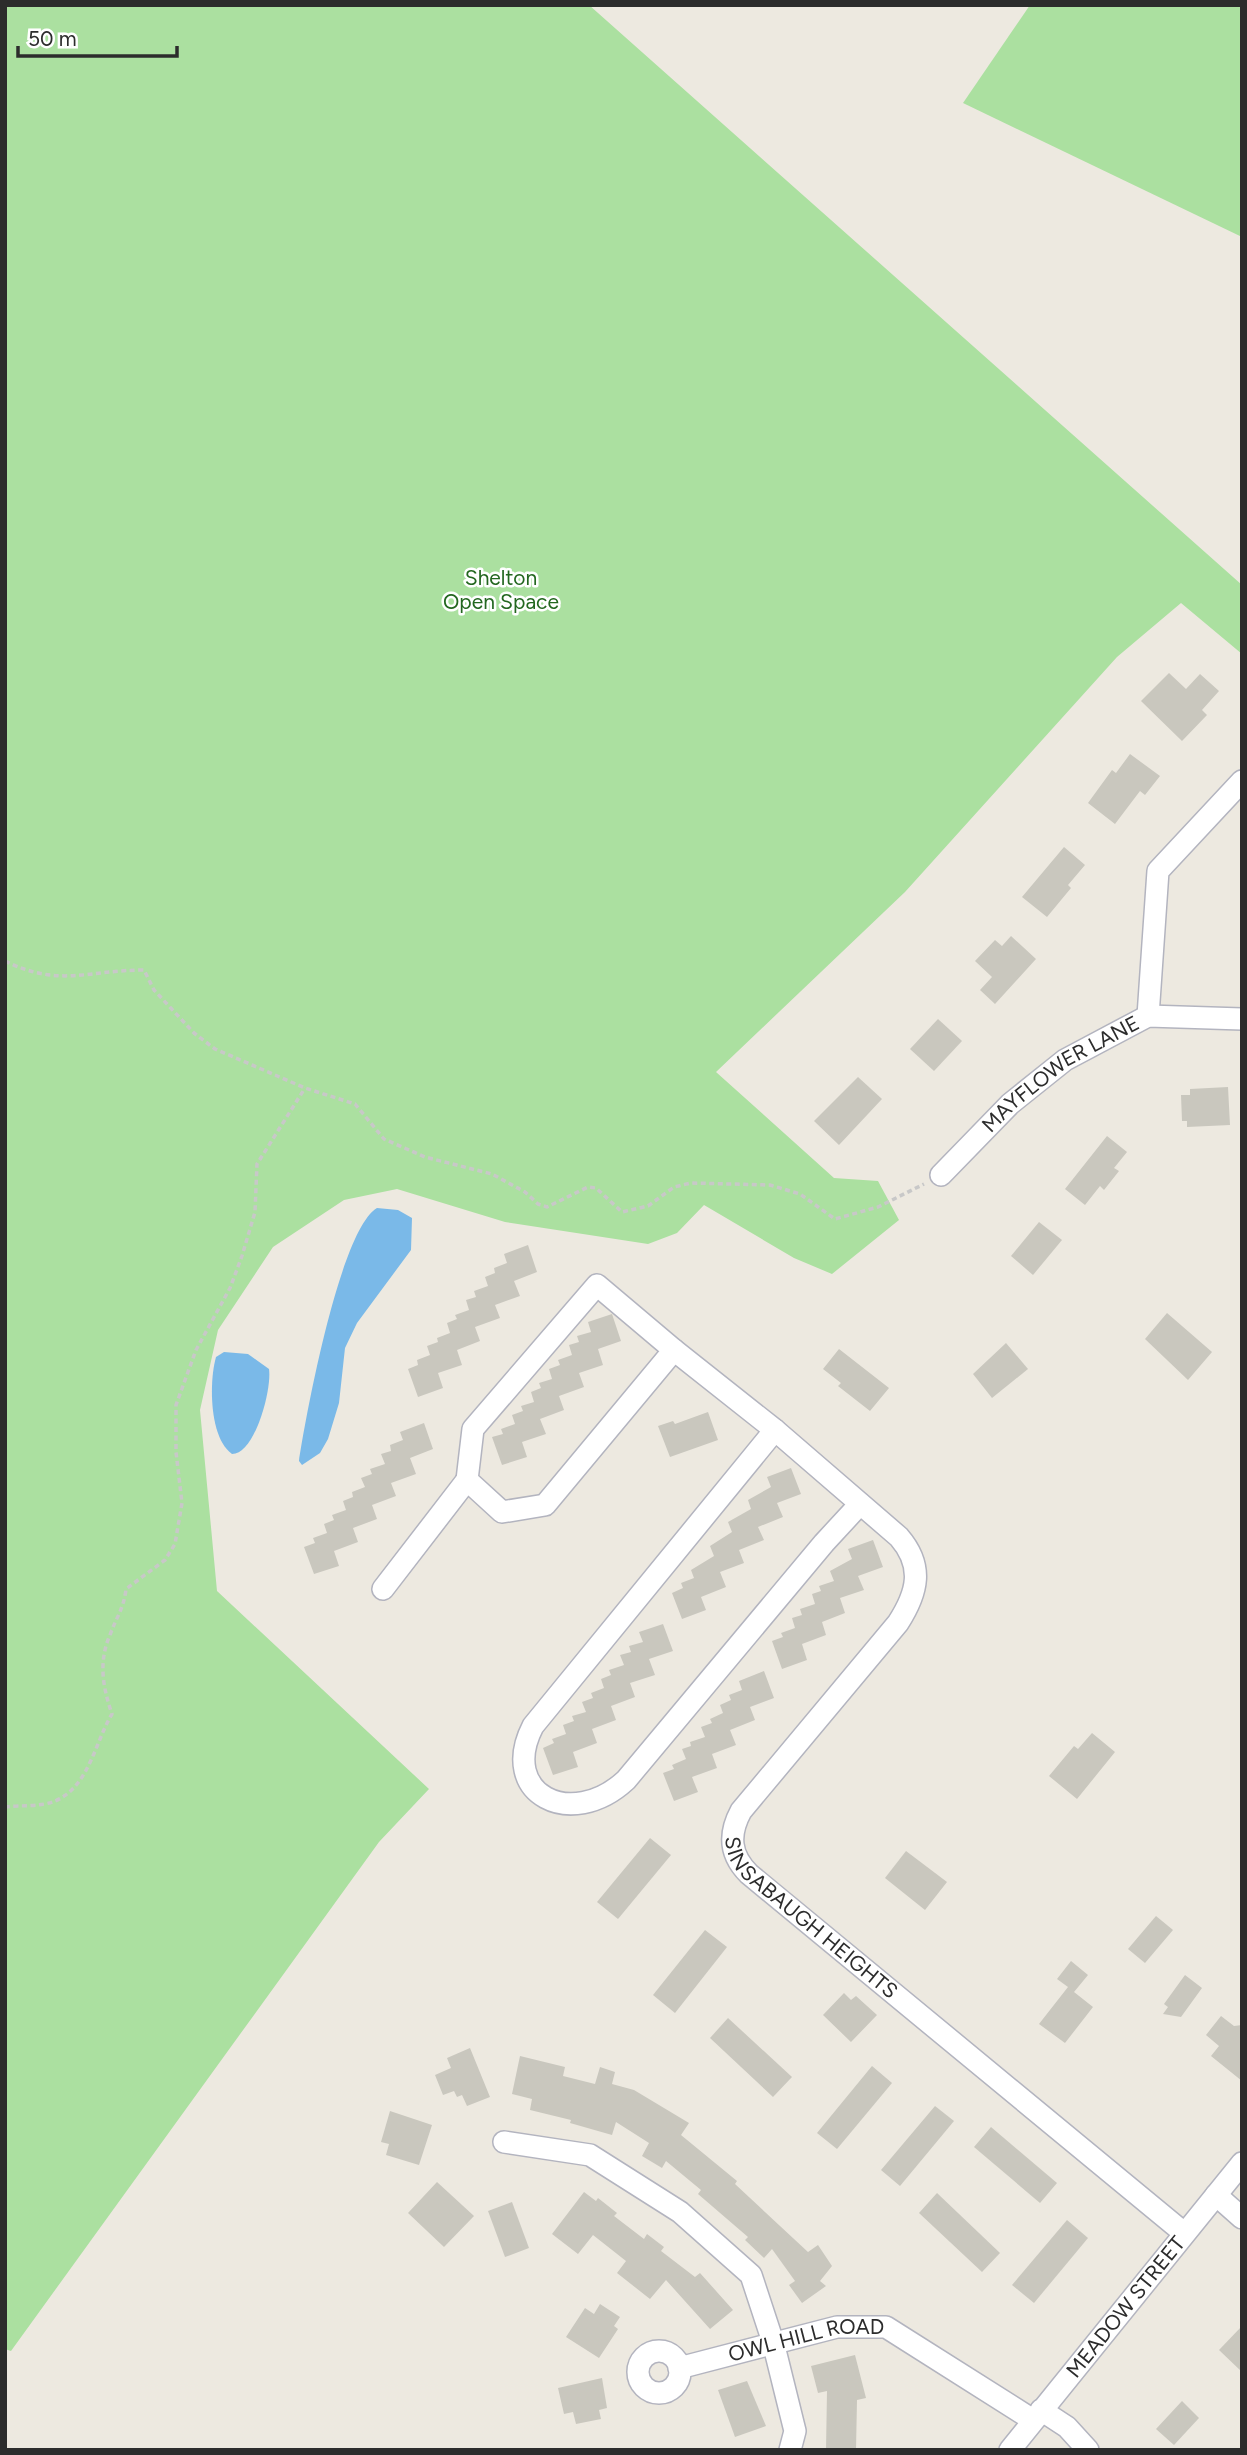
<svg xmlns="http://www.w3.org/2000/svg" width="1247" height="2455" font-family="Figtree,sans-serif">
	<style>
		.green { fill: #abe0a0 }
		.water { fill: #7ab9e8 }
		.building { fill: #c9c7be }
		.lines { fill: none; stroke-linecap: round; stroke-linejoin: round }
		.minor-casing { stroke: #b3b4bf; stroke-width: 24 }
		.path { stroke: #c8c8c8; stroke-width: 3.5; stroke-dasharray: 5 3.5; stroke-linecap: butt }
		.minor { stroke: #fff; stroke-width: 21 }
		.labels { text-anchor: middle; stroke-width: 5; stroke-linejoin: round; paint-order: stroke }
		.park-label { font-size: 21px; fill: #23671f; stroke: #fff }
		.street-label { font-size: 21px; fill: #2c2c2c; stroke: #fff }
	</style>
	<rect width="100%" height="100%" fill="#ede9e0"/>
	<g class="green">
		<polygon points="5,5 589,5 1242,585 1242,654 1181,603 1117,657 905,892 716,1072 834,1178 878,1181 899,1220 832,1274 794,1258 704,1205 677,1233 648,1244 505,1222 397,1189 344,1200 273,1247 218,1330 200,1410 217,1591 429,1789 379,1842 11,2351 5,2349"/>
		<polygon points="1030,5 1242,5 1242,237 963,103"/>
	</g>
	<g class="water">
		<path d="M377 1208 398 1210 412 1218 411 1250 357 1323 345 1348 339 1403 328 1439 320 1453 302 1465 299 1461C306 1415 340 1230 377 1208Z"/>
		<path d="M224 1352 248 1354 269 1369C272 1389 255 1454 232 1454 209 1438 209 1381 216 1357Z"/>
	</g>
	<g class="building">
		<polygon points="1169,673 1186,689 1200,674 1219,691 1202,710 1207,715 1182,741 1141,701"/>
		<polygon points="1130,754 1160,776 1145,795 1140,791 1115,824 1088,803 1112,770 1116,773"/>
		<polygon points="1064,847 1085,865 1068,885 1071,888 1047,917 1022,897"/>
		<polygon points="1011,936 1036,959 995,1004 980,990 992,977 975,961 995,940 1002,946"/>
		<polygon points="938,1019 962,1041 934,1071 910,1049"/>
		<polygon points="858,1077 882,1099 839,1145 814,1121"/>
		<polygon points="1228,1087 1230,1125 1187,1127 1187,1121 1182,1121 1181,1095 1190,1095 1190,1089"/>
		<polygon points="1107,1136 1127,1152 1114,1168 1119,1171 1104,1190 1100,1186 1085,1205 1065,1189"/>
		<polygon points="1039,1222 1062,1240 1033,1275 1011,1256"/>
		<polygon points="528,1245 537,1272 514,1281 520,1296 495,1305 500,1318 475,1327 480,1341 457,1350 462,1365 438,1373 443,1388 418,1397 408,1369 418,1365 417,1360 430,1355 427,1346 438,1342 437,1338 450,1333 447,1323 457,1319 455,1315 469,1310 466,1300 476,1297 474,1291 488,1286 485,1277 495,1273 494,1268 507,1263 504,1254"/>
		<polygon points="1167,1313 1212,1352 1188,1380 1145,1339"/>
		<polygon points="612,1314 621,1341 598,1349 603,1365 579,1373 584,1387 559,1396 564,1410 540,1419 546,1434 522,1442 527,1457 502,1465 492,1437 503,1434 501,1429 515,1424 512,1415 523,1411 521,1406 534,1402 531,1392 541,1388 539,1383 552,1379 549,1369 560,1365 558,1360 572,1355 569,1345 579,1342 577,1336 591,1332 588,1322"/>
		<polygon points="1006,1343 1028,1369 992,1398 973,1374"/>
		<polygon points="839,1349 889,1388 870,1411 838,1386 841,1383 823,1369"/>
		<polygon points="708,1412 718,1440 670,1457 658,1426 673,1421 675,1424"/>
		<polygon points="424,1423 433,1449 410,1458 416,1474 391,1483 396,1496 372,1505 377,1519 353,1528 358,1542 334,1551 339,1566 314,1574 304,1547 315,1543 313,1538 327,1533 324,1524 334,1520 332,1515 346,1510 343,1501 353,1497 352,1492 365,1487 361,1478 372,1474 370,1469 385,1464 381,1454 391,1451 390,1445 403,1440 400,1432"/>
		<polygon points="791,1468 801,1494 777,1503 783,1517 758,1527 764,1540 739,1550 744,1563 720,1572 726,1587 701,1597 706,1610 682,1619 672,1593 683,1588 681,1583 694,1578 691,1570 714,1556 710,1546 732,1532 728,1522 751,1509 748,1500 771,1487 767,1477"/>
		<polygon points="873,1540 883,1567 858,1576 864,1590 840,1598 845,1613 822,1622 826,1635 802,1644 807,1660 782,1669 772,1641 783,1637 781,1633 795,1628 792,1618 802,1615 800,1609 815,1604 812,1594 821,1591 819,1586 834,1581 830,1571 852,1559 848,1549"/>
		<polygon points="663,1624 673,1651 649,1659 655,1675 630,1683 635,1697 611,1706 616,1720 592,1729 597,1743 573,1752 578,1767 553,1775 543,1748 554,1743 552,1739 566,1734 563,1725 574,1721 572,1716 586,1712 582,1702 593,1698 591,1693 604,1688 601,1679 611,1675 609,1670 624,1665 620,1655 631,1652 629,1646 643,1642 639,1632"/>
		<polygon points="764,1671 774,1698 750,1707 755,1720 730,1730 736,1745 712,1754 717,1768 692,1777 698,1792 674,1801 663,1773 674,1769 672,1765 686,1759 682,1749 691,1746 690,1742 705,1737 701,1727 712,1723 710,1719 723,1713 720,1705 731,1700 729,1695 742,1690 739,1681"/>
		<polygon points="1092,1733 1115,1752 1077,1799 1049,1776 1074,1746 1078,1749"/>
		<polygon points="650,1838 671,1855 618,1919 597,1902"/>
		<polygon points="906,1851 947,1882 925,1910 885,1878"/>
		<polygon points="1156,1916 1173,1930 1145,1963 1128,1949"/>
		<polygon points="705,1930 727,1947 675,2013 653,1995"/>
		<polygon points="1071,1961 1088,1975 1074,1992 1093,2007 1065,2043 1039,2024 1068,1987 1057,1979"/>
		<polygon points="1185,1975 1202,1988 1181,2017 1163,2014 1168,2007 1164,2004"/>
		<polygon points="844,1993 851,2000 856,1996 877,2015 851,2042 823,2015"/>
		<polygon points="1221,2016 1234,2026 1242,2025 1242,2081 1211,2056 1219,2046 1206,2035"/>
		<polygon points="728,2018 792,2077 773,2097 710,2038"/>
		<polygon points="470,2048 490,2097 467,2106 462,2095 457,2097 454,2091 443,2095 435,2075 451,2068 447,2058"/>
		<polygon points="520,2056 565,2067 563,2076 595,2084 600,2067 615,2072 612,2084 634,2090 689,2123 681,2135 737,2181 735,2184 808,2252 818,2245 832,2266 820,2281 826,2286 802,2303 789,2285 795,2281 772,2249 764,2258 745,2240 748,2237 698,2194 701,2190 666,2161 662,2168 642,2156 649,2143 616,2122 612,2135 570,2123 571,2120 530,2110 532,2099 512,2094"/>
		<polygon points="872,2066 892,2083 837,2149 817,2133"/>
		<polygon points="935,2106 954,2121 900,2186 881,2170"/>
		<polygon points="390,2111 432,2125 419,2165 386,2155 389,2144 381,2142"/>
		<polygon points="991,2127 1057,2183 1040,2203 974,2147"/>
		<polygon points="437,2182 474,2216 444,2247 408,2213"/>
		<polygon points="584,2192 596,2201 598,2198 617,2213 614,2216 644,2239 647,2234 664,2247 661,2251 695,2277 700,2273 733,2310 710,2329 666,2280 650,2299 617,2273 626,2261 593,2235 578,2254 552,2234"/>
		<polygon points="937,2193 1000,2253 982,2272 919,2213"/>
		<polygon points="512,2202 529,2248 505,2257 488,2211"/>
		<polygon points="1067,2220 1088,2238 1034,2303 1012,2285"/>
		<polygon points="600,2304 620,2317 614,2326 618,2329 599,2358 566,2337 585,2308 594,2314"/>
		<polygon points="1242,2326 1242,2372 1219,2350"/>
		<polygon points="855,2355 866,2398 857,2400 856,2450 826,2450 827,2391 818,2393 811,2366"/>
		<polygon points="602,2378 607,2408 599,2410 601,2419 576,2424 573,2412 564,2414 558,2388"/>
		<polygon points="747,2381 766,2426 735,2437 718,2390"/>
		<polygon points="1182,2401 1199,2418 1174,2445 1156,2429"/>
	</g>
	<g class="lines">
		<g class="minor-casing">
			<g id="minor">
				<polyline points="1148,1016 1158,871 1242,781"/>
				<path id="s1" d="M941 1175 1010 1104 1065 1060 1148 1016 1242 1019"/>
				<polygon points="597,1285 674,1350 545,1505 502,1512 467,1480 473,1429"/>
				<path id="s2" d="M674 1350 775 1430 899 1537C924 1566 918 1592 898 1623L741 1811C728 1835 730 1855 749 1874L1184 2233"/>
				<path d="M775 1430 533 1726C498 1794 571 1831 626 1780L824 1543 860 1504"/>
				<polyline points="383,1589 467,1480"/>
				<polyline points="504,2142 590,2155 680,2212 751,2275 773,2342 795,2431 790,2450"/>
				<polyline points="1216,2195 1242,2218"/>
				<circle cx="659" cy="2372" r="21"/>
				<path id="s3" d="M679 2368 837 2327H886L1033 2420"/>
				<polyline points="1041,2410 1067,2427 1088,2450"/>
				<path id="s4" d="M1010 2450 1242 2163"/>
			</g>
		</g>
		<g class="path">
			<path d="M5 961C60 988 88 970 144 970L154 990 194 1033 215 1049 305 1088 355 1104 384 1139 425 1157 492 1174 525 1192 538 1204 547 1207 588 1187 596 1188 622 1212 648 1206 674 1187 691 1183 770 1185 800 1194 835 1219 878 1207 924 1184"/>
			<path d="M5 1807C20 1805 41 1807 55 1801 89 1787 95 1742 112 1714 103 1688 98 1662 110 1635 116 1618 124 1608 126 1589L165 1560 175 1544 182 1503 176 1452V1405L196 1350 230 1288 242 1256 255 1212 257 1164 305 1088"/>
		</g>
		<use href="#minor" class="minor"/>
	</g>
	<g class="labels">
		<g class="park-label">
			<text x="501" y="585">Shelton<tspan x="501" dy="24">Open Space</tspan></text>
		</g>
		<g class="street-label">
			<text dy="7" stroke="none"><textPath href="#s1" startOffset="158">MAYFLOWER LANE</textPath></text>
			<text dy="7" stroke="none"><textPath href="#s2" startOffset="774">SINSABAUGH HEIGHTS</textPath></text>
			<text dy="7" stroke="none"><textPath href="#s4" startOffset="184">MEADOW STREET</textPath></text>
			<text dy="7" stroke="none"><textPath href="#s3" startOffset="131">OWL HILL ROAD</textPath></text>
		</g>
	</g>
	<rect width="1247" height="2455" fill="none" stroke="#2c2c2c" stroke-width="14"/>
	<path d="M18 46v10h159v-10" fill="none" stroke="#2c2c2c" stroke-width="3.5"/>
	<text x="28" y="46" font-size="21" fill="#2c2c2c" stroke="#ffffff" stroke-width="5" paint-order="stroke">50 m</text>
</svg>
